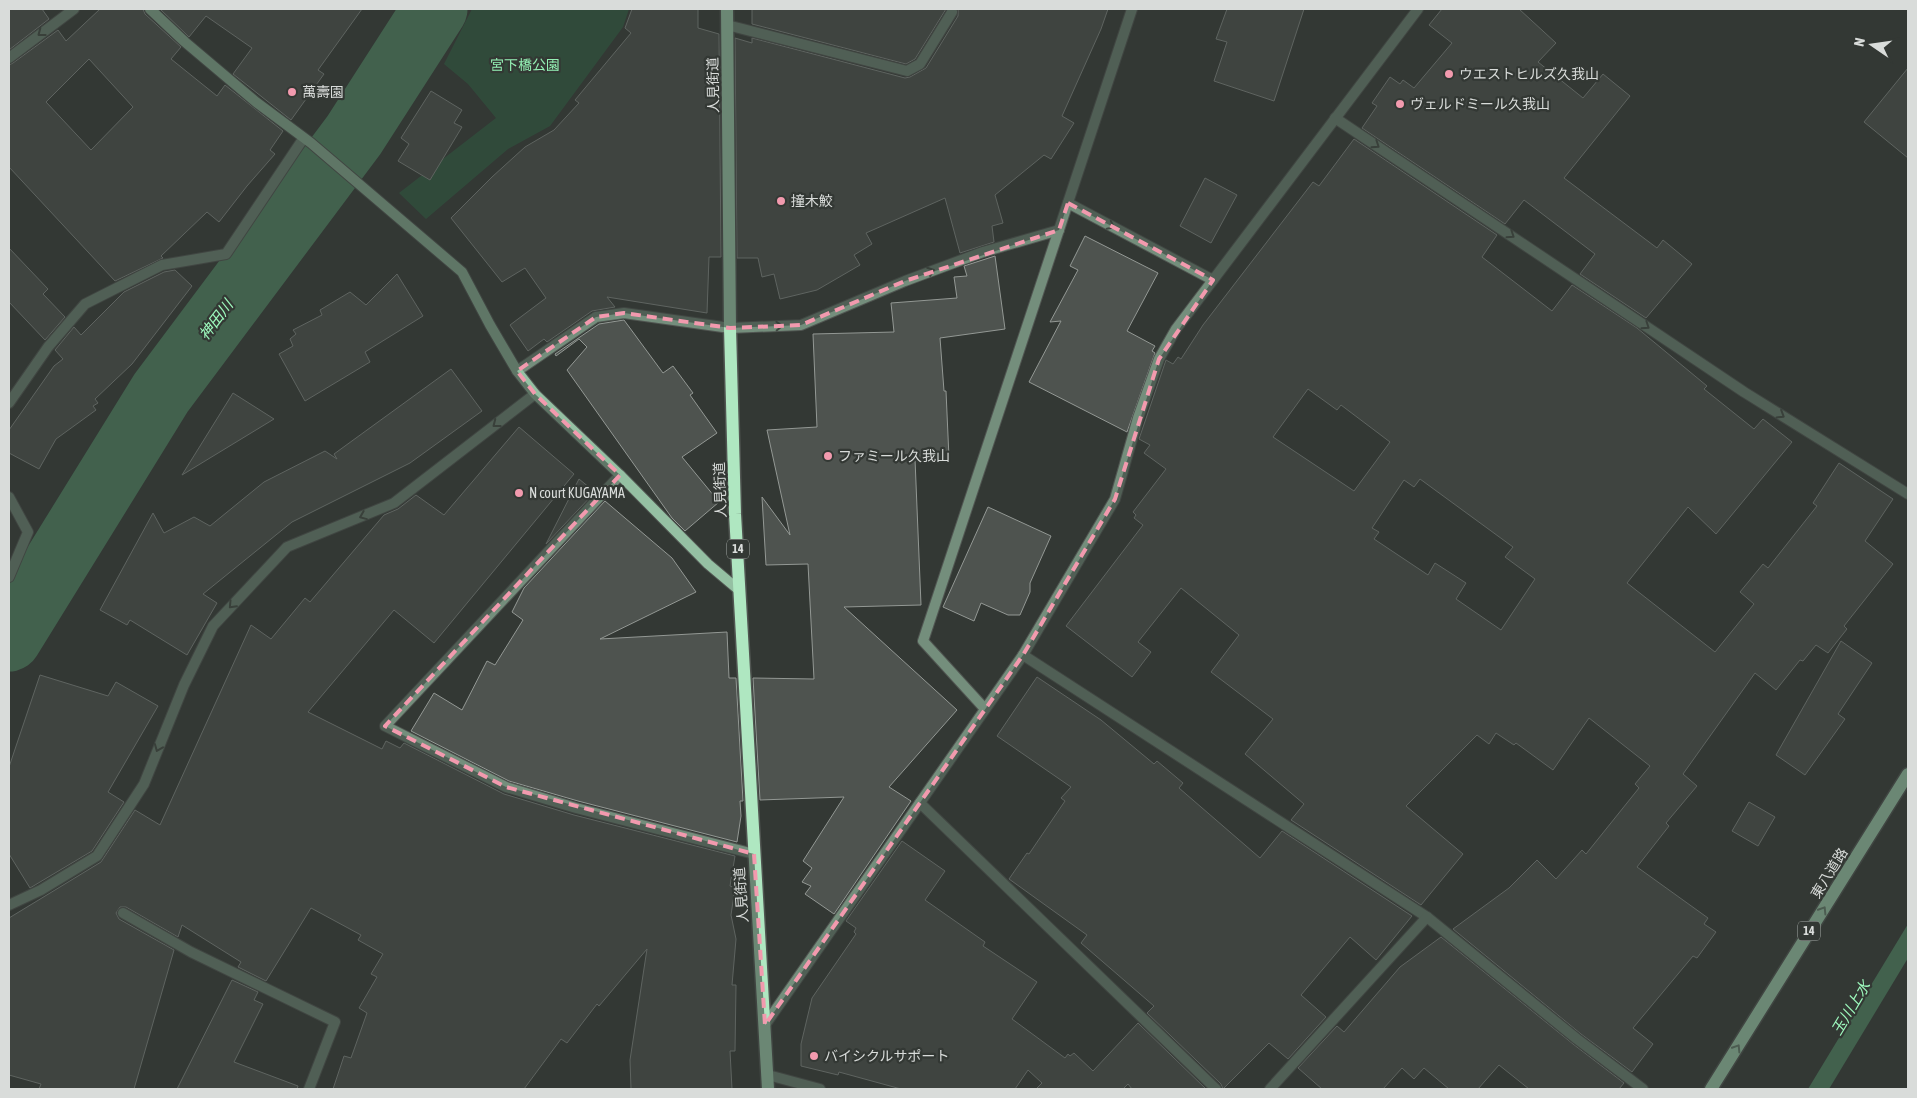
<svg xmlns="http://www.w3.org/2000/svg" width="1917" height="1098" font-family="'Asap Condensed','Noto Sans JP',sans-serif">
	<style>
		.green { fill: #2e6142 }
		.water { fill: #54936b }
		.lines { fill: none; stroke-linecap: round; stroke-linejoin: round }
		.river { stroke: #54936b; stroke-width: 65 }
		.building { fill: #4e534f; stroke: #939894; fill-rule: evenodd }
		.street-casing { stroke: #515652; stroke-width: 12 }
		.secondary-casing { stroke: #515652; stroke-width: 12 }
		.primary-casing { stroke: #515652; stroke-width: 15 }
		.street { stroke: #748e7c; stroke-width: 10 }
		.secondary { stroke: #95c0a3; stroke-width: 10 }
		.primary { stroke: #afe7c1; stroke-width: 12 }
		.oneway { stroke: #404942 }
		.oneway2 { stroke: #6b8773 }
		.marked { fill: none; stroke: #f29aae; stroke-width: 4; stroke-dasharray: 10 6; stroke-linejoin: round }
		.poi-dot { fill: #f29aae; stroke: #333834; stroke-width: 2 }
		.labels { text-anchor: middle; stroke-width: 4.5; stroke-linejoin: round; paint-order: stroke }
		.shield { fill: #333834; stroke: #a7aba8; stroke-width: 1 }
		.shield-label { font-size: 12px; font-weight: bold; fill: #d9dcda }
		.park-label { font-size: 14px; fill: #94f0b4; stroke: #333834 }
		.poi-label { font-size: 14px; fill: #d9dcda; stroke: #333834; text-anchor: start }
		.street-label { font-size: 14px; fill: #d9dcda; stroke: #333834 }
		.water-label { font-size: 15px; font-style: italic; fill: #9df9bd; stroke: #333834 }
	</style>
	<rect width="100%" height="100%" fill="#333834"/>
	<polygon class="green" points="472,9 629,9 623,27 550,126 508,149 426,219 399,193 496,118 468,84 444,64"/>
	<polygon class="water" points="1908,924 1908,958 1829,1089 1808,1089"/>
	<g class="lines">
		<polyline class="river" points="9,639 161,393 354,135 435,9"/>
	</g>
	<g class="building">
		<polygon points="9,9 42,9 49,19 9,50"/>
		<path d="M100 9H143L145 14 181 47 171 59 217 96 225 85 283 131 270 150 275 154 247 186 219 222 207 212 161 256 163 258 115 281 9 167V65L13 63 58 30 66 41ZM89 59 133 107 91 150 46 102Z"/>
		<polygon points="160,9 362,9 318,70 324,74 291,120 233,74 252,48 206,16 189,37"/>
		<polygon points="632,9 698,9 698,28 719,34 721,257 709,257 707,313 607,297 615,307 592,311 547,342 544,339 528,351 510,325 546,298 525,268 502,282 451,218 492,177 525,147 554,130 579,103 575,100 631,33 625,28"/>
		<polygon points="752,9 946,9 915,59 906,64 752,24"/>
		<polygon points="958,9 1108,9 1101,29 1062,116 1074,123 1051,159 1044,155 995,195 1003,223 992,226 994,242 960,253 945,198 866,233 872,244 854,255 860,265 817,290 780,299 774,274 762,277 758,258 737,258 735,38 752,43 752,38 905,78 910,77 926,68 958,16"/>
		<polygon points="1227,9 1304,9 1274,101 1214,81 1227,42 1216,39"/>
		<polygon points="1442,9 1519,9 1556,43 1538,62 1583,98 1603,74 1630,96 1564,178 1657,248 1663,240 1692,264 1646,318 1580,274 1595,254 1524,200 1505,224 1362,128 1377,106 1372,103 1390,77 1400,84 1403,80 1414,88 1452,43 1429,25"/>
		<polygon points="1908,68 1908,158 1864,122"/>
		<polygon points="431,91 462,110 454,123 462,127 430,180 398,161 409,144 401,138"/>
		<path d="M1354 139 1497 235 1482 257 1552 311 1572 285 1637 328 1707 386 1704 389 1754 429 1763 419 1792 442 1716 534 1688 507 1627 583 1715 652 1754 604 1740 592 1763 564 1768 568 1817 506 1813 503 1839 463 1893 499 1865 541 1893 564 1844 626 1847 629 1828 653 1816 645 1803 661 1800 660 1776 690 1755 673 1683 774 1697 786 1666 823 1669 826 1637 867 1708 918 1704 924 1716 932 1697 958 1693 956 1633 1028 1653 1044 1632 1072 1581 1034 1453 929 1509 888 1537 860 1556 879 1582 850 1586 854 1639 788 1635 784 1650 766 1589 718 1553 770 1516 743 1514 745 1496 733 1489 744 1477 735 1406 806 1463 854 1421 905 1291 820 1304 804 1245 754 1273 719 1211 672 1239 635 1181 588 1138 642 1151 652 1132 677 1066 626 1143 525 1134 518 1136 515 1133 512 1166 469 1144 453 1150 445 1139 439 1166 360 1173 364 1178 357 1181 359 1203 325 1313 182 1319 186ZM1308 389 1337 410 1341 405 1390 442 1354 491 1273 437ZM1420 479 1513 547 1505 557 1535 579 1501 630 1456 599 1466 583 1435 563 1428 575 1374 539 1379 532 1372 528 1404 480 1414 487Z"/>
		<polygon points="1205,178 1237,195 1211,243 1180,226"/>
		<polygon points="1085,236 1158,273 1127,331 1155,346 1152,351 1155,353 1127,432 1029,382 1061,321 1050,322 1078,270 1070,266"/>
		<polygon points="9,248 48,289 43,294 65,317 45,340 9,302"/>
		<polygon points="995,256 1005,329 940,338 944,391 946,391 949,458 915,459 921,605 844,607 957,710 889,787 911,801 834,914 805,894 811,886 802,882 812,868 803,861 844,797 760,800 753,678 814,679 808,564 766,565 762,497 790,535 767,430 817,427 813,334 894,332 891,303 957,298 954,277 967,276 964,266"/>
		<polygon points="175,270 192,286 132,364 95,399 98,403 93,406 96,410 56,439 39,469 9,453 9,430 54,366 63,359 55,350 74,327 81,335 124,292 164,272"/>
		<polygon points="397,274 423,316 365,352 370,362 305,401 279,354 293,346 290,339 296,334 293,330 322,315 320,310 350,292 366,305"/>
		<polygon points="624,320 663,373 673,366 693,393 690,395 717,433 682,457 719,502 685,531 672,518 567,370 587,347 579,339 556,356 555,354 599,324"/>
		<polygon points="451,369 482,411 410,463 292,522 203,594 217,603 187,655 130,620 127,625 100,610 153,513 164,533 194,517 210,526 264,482 325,451 337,459 334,454"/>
		<polygon points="233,393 274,419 182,475"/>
		<polygon points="519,427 574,474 434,643 394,610 308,712 382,749 386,741 400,748 404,743 504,794 574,815 735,856 730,886 735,888 731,915 736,939 732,985 736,985 735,1051 730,1051 732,1089 631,1089 630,1060 647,949 599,1006 597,1004 567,1043 561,1039 524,1089 333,1089 344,1056 351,1058 367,1013 359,1008 377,977 371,974 383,954 358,940 361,935 311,908 266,981 238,967 241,962 182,925 178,937 126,907 120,907 116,913 119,919 174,950 134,1089 39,1089 41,1084 9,1075 9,918 101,862 135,810 160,825 251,625 271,639 305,598 310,602 384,515 398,509 416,495 444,515"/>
		<polygon points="579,479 595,492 546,544"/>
		<polygon points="605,501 672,558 696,592 600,639 727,632 729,678 736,678 743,801 740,801 741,816 737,842 578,801 509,781 411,731 434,693 462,710 487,661 495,665 523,620 512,612 524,588"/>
		<polygon points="988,507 1051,536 1030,583 1030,592 1020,615 1008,615 981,603 974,621 943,607"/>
		<polygon points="1841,641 1872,663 1838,714 1845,719 1805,775 1776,755"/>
		<polygon points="40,675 108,696 116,682 158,706 108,792 124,802 92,851 30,888 9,854 9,767"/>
		<polygon points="1037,677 1101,720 1154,764 1157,761 1183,783 1179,788 1260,858 1282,831 1412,916 1376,960 1350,937 1301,995 1326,1017 1288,1059 1269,1043 1223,1089 1221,1084 1147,1013 1154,1006 1081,943 1087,935 1009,879 1027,853 1029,854 1065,801 1061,798 1071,787 997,736"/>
		<polygon points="1749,802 1775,817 1758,846 1732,831"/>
		<polygon points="902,841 945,871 925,900 985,942 983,946 1037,982 1012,1019 1065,1058 1068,1054 1070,1056 1074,1053 1093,1071 1138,1023 1206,1089 1132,1089 1128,1084 1123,1089 1036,1089 1042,1083 1028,1070 1015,1089 901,1089 839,1072 838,1075 801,1066 801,1044 812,998 856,934 854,932 856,928 846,921"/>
		<polygon points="1441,937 1573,1044 1624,1083 1619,1089 1529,1089 1499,1065 1478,1089 1449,1089 1424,1068 1414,1079 1402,1068 1383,1089 1322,1089 1298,1068 1337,1026 1344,1032 1400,967"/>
		<polygon points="232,980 258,992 254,1000 263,1004 234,1062 298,1086 297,1089 177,1089"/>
	</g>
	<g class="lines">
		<g class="street-casing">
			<g id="street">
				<polyline points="727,25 907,71 920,64 952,12"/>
				<polyline points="9,58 74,9"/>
				<polyline points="1335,118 1744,392 1908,494"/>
				<polyline points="1068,203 1213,280"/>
				<polyline points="517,371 596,317 624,313 730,328 801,325 905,281 983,252 1059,230"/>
				<polyline points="9,403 48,347 85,304 162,265 226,254 303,139"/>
				<polyline points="620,475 385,726 506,787 576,808 754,854"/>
				<polyline points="9,497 28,532 9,577"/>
				<polyline points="1023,655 1427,917 1577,1039 1643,1089"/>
				<polyline points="985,709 923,641 1132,9"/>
				<polyline points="920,803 1216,1089"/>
				<polyline points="9,905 41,890 97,856 144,784 184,685 213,626 287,547 394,503 535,394"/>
				<polyline points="123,913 191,952 335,1022 309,1089"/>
				<polyline points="765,1025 1023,655 1115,499 1138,418 1159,359 1176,329 1418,9"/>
				<polyline points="768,1075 820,1089"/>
				<polyline points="1270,1089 1427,917"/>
			</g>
		</g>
		<g class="secondary-casing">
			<polyline id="secondary" points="150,9 185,42 256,102 311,143 462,272 490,325 517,371 535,394 620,475 708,564 740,591"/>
		</g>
		<g class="primary-casing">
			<g id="primary">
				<polyline points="727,9 730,328 735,514 768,1089"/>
				<polyline points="1711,1089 1908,774"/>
			</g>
		</g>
		<use href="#street" class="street"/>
		<use href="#secondary" class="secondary"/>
		<use href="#primary" class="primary"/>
	</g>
	<defs><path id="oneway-chevron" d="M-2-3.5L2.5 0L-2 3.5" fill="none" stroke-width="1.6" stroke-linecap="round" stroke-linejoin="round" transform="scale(1.25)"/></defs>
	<g class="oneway">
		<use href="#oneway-chevron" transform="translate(41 33) rotate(143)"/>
		<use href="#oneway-chevron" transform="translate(1376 145) rotate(34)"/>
		<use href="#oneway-chevron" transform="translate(1111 226) rotate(28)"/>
		<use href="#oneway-chevron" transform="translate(1511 235) rotate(34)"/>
		<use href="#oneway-chevron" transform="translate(931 271) rotate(-20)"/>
		<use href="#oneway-chevron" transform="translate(779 326) rotate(-2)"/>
		<use href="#oneway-chevron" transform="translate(1646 326) rotate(34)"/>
		<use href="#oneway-chevron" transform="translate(1781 415) rotate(32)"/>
		<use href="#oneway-chevron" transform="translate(496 424) rotate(142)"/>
		<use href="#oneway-chevron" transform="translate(363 516) rotate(158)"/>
		<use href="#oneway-chevron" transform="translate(232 605) rotate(133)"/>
		<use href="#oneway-chevron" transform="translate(158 748) rotate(112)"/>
	</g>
	<g class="oneway2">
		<use href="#oneway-chevron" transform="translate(1823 910) rotate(-58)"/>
		<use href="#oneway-chevron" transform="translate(1737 1048) rotate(-58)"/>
	</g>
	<path d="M0 0H1917V1098H0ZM1068 203 1213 280 1159 359 1115 499 1023 655 765 1025 754 854 506 787 385 726 620 475 535 394 517 371 596 317 624 313 730 328 801 325 905 281 1059 230Z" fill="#333834" fill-opacity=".55" fill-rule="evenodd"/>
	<path class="marked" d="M1068 203 1213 280 1159 359 1115 499 1023 655 765 1025 754 854 506 787 385 726 620 475 535 394 517 371 596 317 624 313 730 328 801 325 905 281 1059 230Z"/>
	<g class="poi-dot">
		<circle cx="1449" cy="74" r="5"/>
		<circle cx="292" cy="92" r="5"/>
		<circle cx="1400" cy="104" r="5"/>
		<circle cx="781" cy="201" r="5"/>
		<circle cx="828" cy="456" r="5"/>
		<circle cx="519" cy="493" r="5"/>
		<circle cx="814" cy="1056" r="5"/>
	</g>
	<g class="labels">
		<g class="shield">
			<rect x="727" y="539.5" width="22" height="19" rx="4"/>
			<rect x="1798" y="921.5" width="22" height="19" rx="4"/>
		</g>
		<g class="shield-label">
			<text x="738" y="553">14</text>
			<text x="1809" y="935">14</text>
		</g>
		<g class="park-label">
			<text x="525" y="70">宮下橋公園</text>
		</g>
		<g class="poi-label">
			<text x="1459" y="79">ウエストヒルズ久我山</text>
			<text x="302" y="97">萬壽園</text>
			<text x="1410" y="109">ヴェルドミール久我山</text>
			<text x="791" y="206">撞木鮫</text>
			<text x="838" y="461">ファミール久我山</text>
			<text x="529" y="498">N court KUGAYAMA</text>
			<text x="824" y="1061">バイシクルサポート</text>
		</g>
		<g class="street-label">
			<text transform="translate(713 85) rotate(-91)" y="5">人見街道</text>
			<text transform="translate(720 490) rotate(-92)" y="5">人見街道</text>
			<text transform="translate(1829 873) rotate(-58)" y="5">東八道路</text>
			<text transform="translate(741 895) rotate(-94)" y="5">人見街道</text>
		</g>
		<g class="water-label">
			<text transform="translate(216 320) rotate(-53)" y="5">神田川</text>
			<text transform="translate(1851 1008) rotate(-59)" y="5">玉川上水</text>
		</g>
	</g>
	<rect width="1917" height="1098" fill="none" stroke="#d9dcda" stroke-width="20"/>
	<g transform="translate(1872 45) rotate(283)" stroke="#333834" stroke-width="4" paint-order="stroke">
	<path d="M0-4L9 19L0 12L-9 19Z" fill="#d9dcda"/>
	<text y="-8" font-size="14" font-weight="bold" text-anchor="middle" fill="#d9dcda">N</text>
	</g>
</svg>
